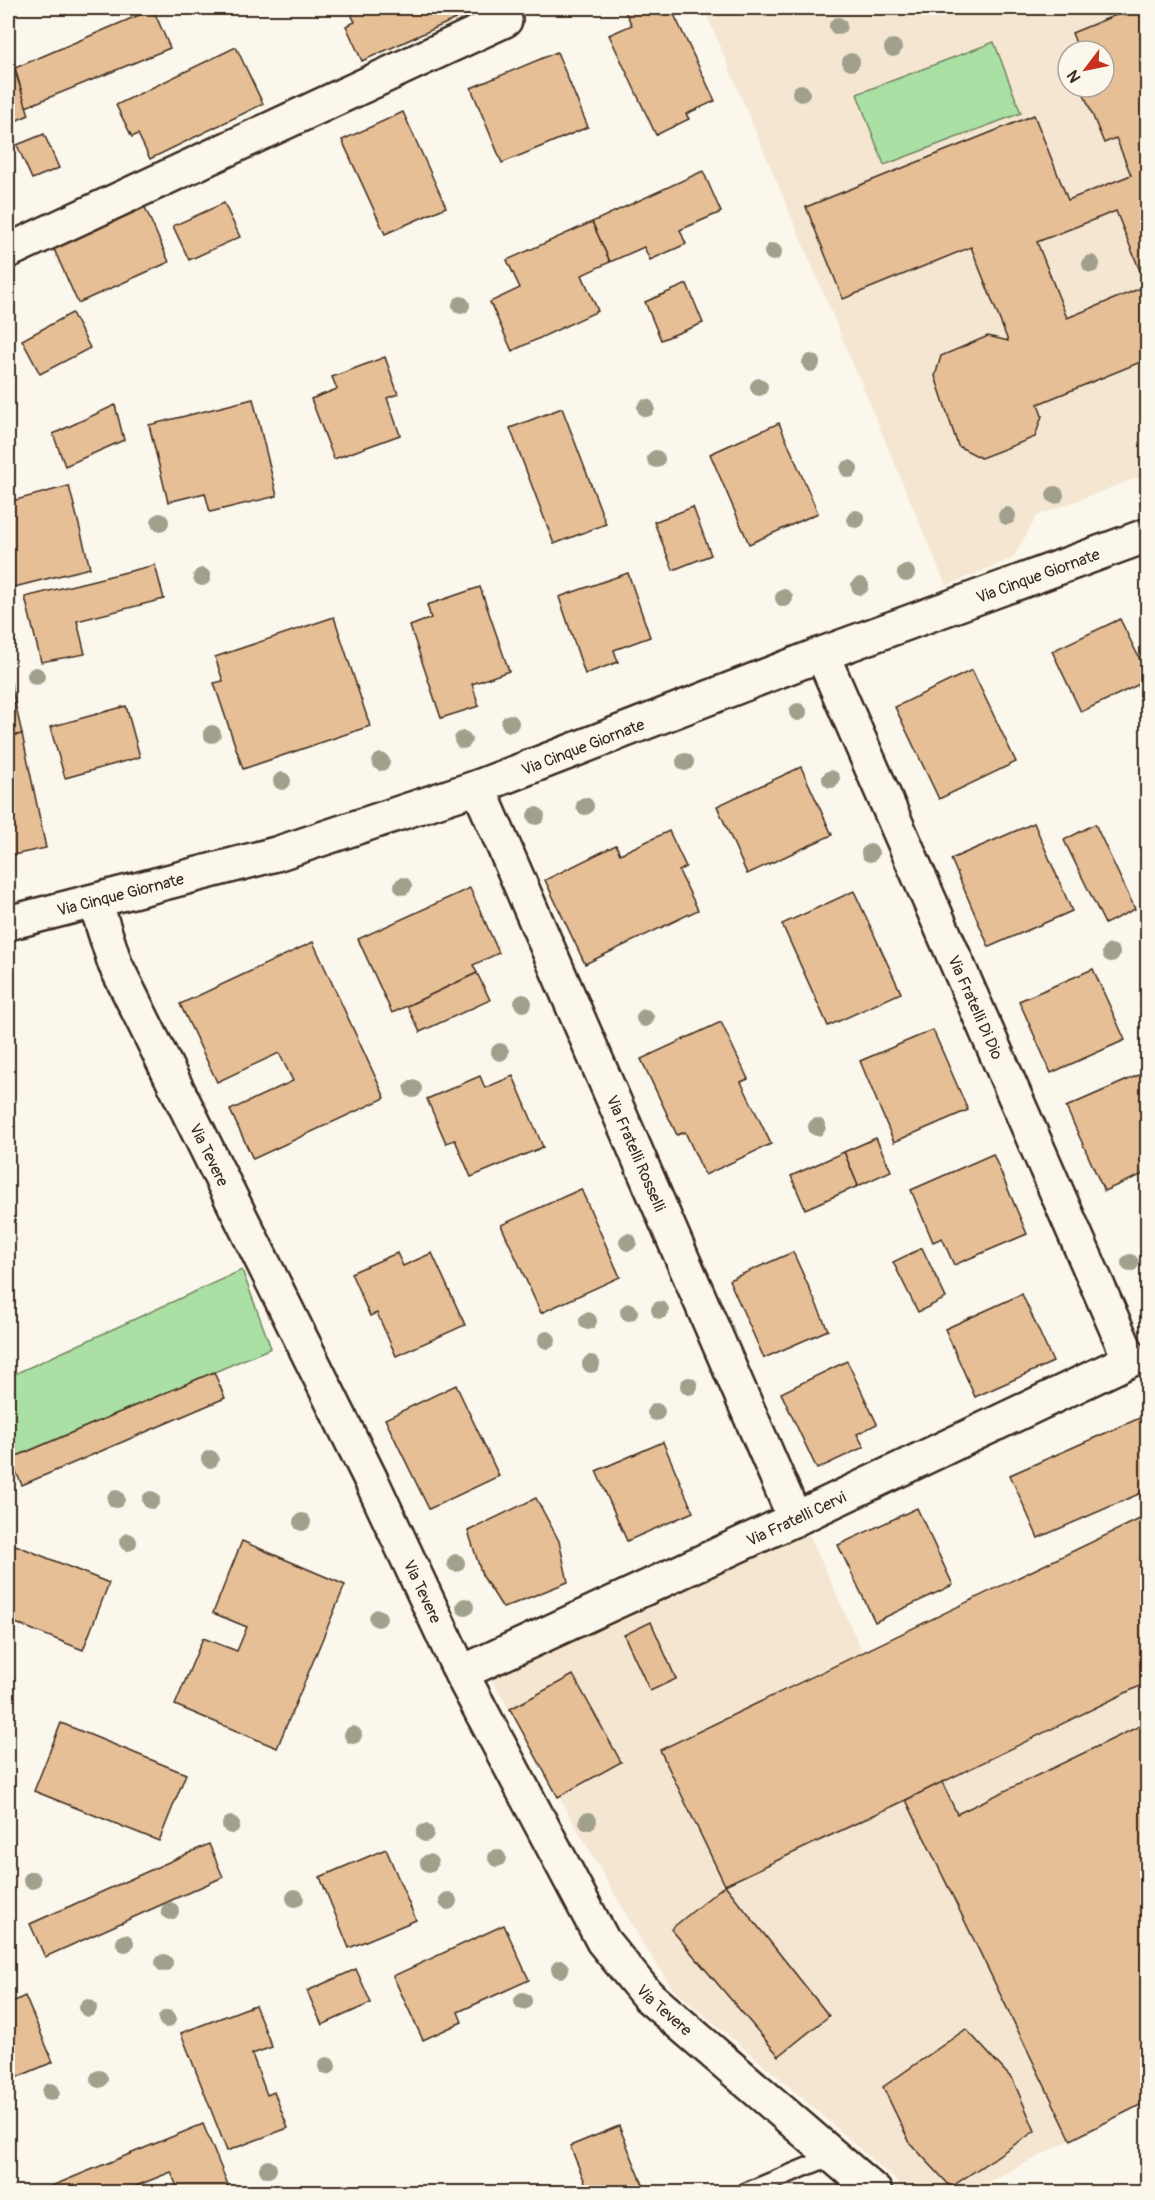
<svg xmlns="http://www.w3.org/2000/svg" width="1155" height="2200" font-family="Pangolin,sans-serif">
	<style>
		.built { fill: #f5e6d2; fill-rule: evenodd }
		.green { fill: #aae0a3; stroke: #728560; stroke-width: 1.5 }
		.building { fill: #e6bf96; stroke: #3b2a1e; stroke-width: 1.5; fill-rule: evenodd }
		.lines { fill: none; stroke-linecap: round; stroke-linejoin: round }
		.service-casing { stroke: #3b2a1e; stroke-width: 21 }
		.minor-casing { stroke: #3b2a1e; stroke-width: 38 }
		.service { stroke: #fbf7ec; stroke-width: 16 }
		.minor { stroke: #fbf7ec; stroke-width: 33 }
		.tree { fill: #a1a08d }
		.labels { text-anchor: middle; stroke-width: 4.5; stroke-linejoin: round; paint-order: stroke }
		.street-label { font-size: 16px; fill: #3b2a1e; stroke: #fbf7ec }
	</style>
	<rect width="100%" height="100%" fill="#fbf7ec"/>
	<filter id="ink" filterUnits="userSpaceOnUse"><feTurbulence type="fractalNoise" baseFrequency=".0167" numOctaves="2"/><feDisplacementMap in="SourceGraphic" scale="12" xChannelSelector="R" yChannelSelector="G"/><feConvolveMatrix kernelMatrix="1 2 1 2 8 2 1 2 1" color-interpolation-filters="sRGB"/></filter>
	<g filter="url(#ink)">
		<g class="built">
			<path d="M704 8H1147V474L1037 516 1013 558 946 586ZM1068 51H1104V87H1068Z"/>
			<polygon points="1147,1515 1147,2101 969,2192 909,2192 769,2069 674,1990 643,1944 490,1676 809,1534 862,1651"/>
		</g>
		<g class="green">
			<polygon points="994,42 1021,113 884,165 857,94"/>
			<polygon points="242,1270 271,1348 8,1460 8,1377"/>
		</g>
		<g class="building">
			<polygon points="348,8 478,8 478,9 362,61 346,26 355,22"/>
			<polygon points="635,8 671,8 715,101 686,114 689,119 656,135 609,35 632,25 625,12"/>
			<path d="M1133 8H1148V359L1038 404 1042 416 1035 437 981 458 958 446 935 376 941 356 988 336 1008 341 971 247 843 299 806 207 1034 115 1068 200 1131 175 1116 138 1104 143 1081 87H1104V51H1079L1072 33ZM1116 211 1146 286 1067 318 1037 242Z"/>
			<polygon points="153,9 170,48 26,107 15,68"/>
			<polygon points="236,47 263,104 150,159 138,134 132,137 116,105"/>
			<polygon points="8,49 29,115 8,124"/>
			<polygon points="557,52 588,127 502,163 471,88"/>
			<polygon points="403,112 446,207 385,234 342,140"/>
			<polygon points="44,134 59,168 32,179 17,145"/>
			<polygon points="703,171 721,212 680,230 686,244 650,260 644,247 610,262 592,222"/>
			<polygon points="224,203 240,237 189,260 173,226"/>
			<polygon points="144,205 169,262 78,303 53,247"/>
			<polygon points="592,222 610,262 582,275 598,311 512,351 490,302 520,288 507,260"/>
			<polygon points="687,284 703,323 661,340 645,302"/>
			<polygon points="72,313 90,348 40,374 22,340"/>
			<polygon points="385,357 398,394 387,398 400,435 334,459 311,399 337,389 332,377"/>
			<polygon points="253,399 277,496 210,512 205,493 168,502 149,425"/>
			<polygon points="115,405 124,440 65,466 53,434"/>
			<polygon points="562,408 606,524 554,544 510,428"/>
			<polygon points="779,423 818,513 749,544 710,454"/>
			<polygon points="69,486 90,568 14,587 11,578 8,578 8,502"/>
			<polygon points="693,507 711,555 673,570 654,522"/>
			<polygon points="155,565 164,599 77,621 85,654 41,662 25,597"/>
			<polygon points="628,573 650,637 614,650 618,662 585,674 559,597"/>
			<polygon points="480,587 509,671 472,684 479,706 441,718 410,626 431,618 427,605"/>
			<polygon points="334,617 370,726 243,769 214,683 223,681 215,657"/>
			<polygon points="1120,619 1148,676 1148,680 1081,712 1052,651"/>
			<polygon points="972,670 1016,762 939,799 895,707"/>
			<polygon points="8,671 22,734 8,737"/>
			<polygon points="126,706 140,757 65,778 50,727"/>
			<polygon points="22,734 46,848 8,856 8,737"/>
			<polygon points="801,767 832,835 747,874 717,806"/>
			<polygon points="1034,823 1072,911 989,947 951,859"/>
			<polygon points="1095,824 1135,909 1105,924 1064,840"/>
			<polygon points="669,831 686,867 679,871 698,910 585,964 545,880 616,845 620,854"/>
			<polygon points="470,888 499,953 473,965 477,973 392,1013 358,939"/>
			<polygon points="854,891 901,993 828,1026 782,924"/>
			<polygon points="313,942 385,1098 253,1159 230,1110 293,1081 279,1053 217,1082 180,1004"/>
			<polygon points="1093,969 1125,1040 1051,1073 1019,1001"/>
			<polygon points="477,973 490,1000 420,1032 407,1006"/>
			<polygon points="721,1022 748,1079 741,1082 771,1144 705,1175 685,1132 677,1135 641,1059"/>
			<polygon points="933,1030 968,1110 894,1142 860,1061"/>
			<polygon points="1148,1071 1148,1172 1104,1191 1066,1107"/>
			<polygon points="480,1076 485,1088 513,1076 543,1147 471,1177 455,1140 446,1143 427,1099"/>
			<polygon points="876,1138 891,1171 858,1186 844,1152"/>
			<polygon points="844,1152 858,1186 805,1209 791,1176"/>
			<polygon points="993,1154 1027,1234 954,1265 942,1238 933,1242 911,1190"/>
			<polygon points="581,1189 620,1277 541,1313 501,1225"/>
			<polygon points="922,1248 946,1298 918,1312 893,1262"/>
			<polygon points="793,1252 828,1330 764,1358 729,1280"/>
			<polygon points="397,1253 403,1266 432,1253 465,1325 396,1356 377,1313 370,1316 351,1273"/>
			<polygon points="1022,1294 1053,1362 975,1397 945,1329"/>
			<polygon points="847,1361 877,1424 857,1434 864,1447 817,1469 781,1393"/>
			<polygon points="214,1372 225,1398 22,1485 10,1459"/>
			<polygon points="456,1385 499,1476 429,1509 385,1419"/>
			<polygon points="1142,1417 1148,1429 1148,1490 1038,1538 1010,1475"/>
			<polygon points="663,1442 693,1512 627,1541 596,1471"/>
			<polygon points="536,1498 559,1541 568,1582 503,1608 482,1575 468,1531"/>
			<polygon points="917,1508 953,1585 875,1622 838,1545"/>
			<polygon points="1148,1515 1148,1682 906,1800 725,1885 660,1750"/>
			<polygon points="242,1541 345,1585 277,1748 175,1705 203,1638 237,1651 247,1627 213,1613"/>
			<polygon points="8,1542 109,1583 83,1650 8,1620"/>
			<polygon points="651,1622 676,1679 650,1691 624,1635"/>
			<polygon points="573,1675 621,1762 558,1797 510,1709"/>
			<polygon points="1148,1722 1148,2101 1071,2140 906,1800 942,1782 957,1814"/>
			<polygon points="61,1723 186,1774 159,1841 34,1791"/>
			<polygon points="209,1844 223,1877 45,1957 30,1924"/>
			<polygon points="386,1849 416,1920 349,1948 320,1877"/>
			<polygon points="725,1885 829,2016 779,2056 671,1929"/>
			<polygon points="504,1925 529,1980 458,2012 462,2022 423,2040 393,1976"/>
			<polygon points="356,1969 371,2003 322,2025 307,1991"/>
			<polygon points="25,1996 53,2062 8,2081 8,2004"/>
			<polygon points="255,2005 272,2047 252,2054 267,2095 274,2092 288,2128 227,2151 181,2033"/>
			<polygon points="966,2029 1013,2080 1035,2131 951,2187 910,2143 883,2087"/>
			<polygon points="203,2124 231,2192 179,2192 171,2172 121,2192 37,2192"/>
			<polygon points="619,2126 646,2192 589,2192 570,2146"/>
		</g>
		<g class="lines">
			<g class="service-casing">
				<polyline id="service" points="745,2192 833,2156"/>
			</g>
			<g class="minor-casing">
				<g id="minor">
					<polyline points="8,251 505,20"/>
					<path id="s1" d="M478 787 795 1519"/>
					<path id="s2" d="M95 901 115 964 373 1484 461 1673 603 1941 648 1996 875 2192"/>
					<path id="s3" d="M8 923 276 854 478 787 822 654 1148 535"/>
					<path id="s4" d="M461 1673 795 1519 1130 1360 822 654"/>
				</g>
			</g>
			<use href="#service" class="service"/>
			<use href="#minor" class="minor"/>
		</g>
		<g class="tree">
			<circle cx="838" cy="26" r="9"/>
			<circle cx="893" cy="48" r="9"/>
			<circle cx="851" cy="62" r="9"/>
			<circle cx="801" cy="93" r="9"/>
			<circle cx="773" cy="252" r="9"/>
			<circle cx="1091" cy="264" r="9"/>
			<circle cx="461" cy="305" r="9"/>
			<circle cx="811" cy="363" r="9"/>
			<circle cx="759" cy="387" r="9"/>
			<circle cx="646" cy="408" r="9"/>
			<circle cx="656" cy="459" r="9"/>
			<circle cx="849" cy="469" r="9"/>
			<circle cx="1055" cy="495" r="9"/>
			<circle cx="1007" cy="516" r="9"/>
			<circle cx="856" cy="519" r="9"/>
			<circle cx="160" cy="522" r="9"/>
			<circle cx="906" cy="573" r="9"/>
			<circle cx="202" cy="577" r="9"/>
			<circle cx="860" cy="586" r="9"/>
			<circle cx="784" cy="598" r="9"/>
			<circle cx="36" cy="676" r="9"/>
			<circle cx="798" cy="712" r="9"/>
			<circle cx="510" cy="723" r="9"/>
			<circle cx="212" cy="734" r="9"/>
			<circle cx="463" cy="740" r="9"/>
			<circle cx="381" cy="762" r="9"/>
			<circle cx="685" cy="762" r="9"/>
			<circle cx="831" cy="779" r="9"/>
			<circle cx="282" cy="781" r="9"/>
			<circle cx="585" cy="806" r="9"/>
			<circle cx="536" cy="816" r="9"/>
			<circle cx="870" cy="853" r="9"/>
			<circle cx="403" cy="886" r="9"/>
			<circle cx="1111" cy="953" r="9"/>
			<circle cx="523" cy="1003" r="9"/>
			<circle cx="645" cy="1018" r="9"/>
			<circle cx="500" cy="1052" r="9"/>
			<circle cx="413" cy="1089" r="9"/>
			<circle cx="817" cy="1127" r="9"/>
			<circle cx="628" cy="1242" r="9"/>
			<circle cx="1130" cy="1263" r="9"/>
			<circle cx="660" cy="1310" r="9"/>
			<circle cx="629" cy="1312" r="9"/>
			<circle cx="588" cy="1321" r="9"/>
			<circle cx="547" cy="1340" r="9"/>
			<circle cx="591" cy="1364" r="9"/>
			<circle cx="689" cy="1386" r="9"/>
			<circle cx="656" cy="1412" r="9"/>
			<circle cx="210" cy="1459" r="9"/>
			<circle cx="116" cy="1499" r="9"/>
			<circle cx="151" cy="1500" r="9"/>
			<circle cx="302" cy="1522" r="9"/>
			<circle cx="128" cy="1542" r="9"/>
			<circle cx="456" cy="1563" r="9"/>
			<circle cx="465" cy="1607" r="9"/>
			<circle cx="378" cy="1618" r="9"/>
			<circle cx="353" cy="1735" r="9"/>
			<circle cx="588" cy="1821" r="9"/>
			<circle cx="231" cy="1825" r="9"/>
			<circle cx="425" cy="1833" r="9"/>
			<circle cx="497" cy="1858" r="9"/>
			<circle cx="429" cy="1863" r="9"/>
			<circle cx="32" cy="1880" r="9"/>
			<circle cx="295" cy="1898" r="9"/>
			<circle cx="448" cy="1901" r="9"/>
			<circle cx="170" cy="1911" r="9"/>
			<circle cx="125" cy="1943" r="9"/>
			<circle cx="164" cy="1963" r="9"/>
			<circle cx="560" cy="1969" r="9"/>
			<circle cx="523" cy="2001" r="9"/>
			<circle cx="88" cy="2008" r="9"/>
			<circle cx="167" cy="2019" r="9"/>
			<circle cx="327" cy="2066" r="9"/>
			<circle cx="99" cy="2079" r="9"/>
			<circle cx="51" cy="2092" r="9"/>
			<circle cx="268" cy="2169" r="9"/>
		</g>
	</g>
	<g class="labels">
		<g class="street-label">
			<text dy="6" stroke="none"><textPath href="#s3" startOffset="1088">Via Cinque Giornate</textPath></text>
			<text dy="6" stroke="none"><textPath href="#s3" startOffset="602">Via Cinque Giornate</textPath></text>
			<text dy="6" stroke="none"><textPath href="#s3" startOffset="116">Via Cinque Giornate</textPath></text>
			<text transform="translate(976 1007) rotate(66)" y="6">Via Fratelli Di Dio</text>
			<text dy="6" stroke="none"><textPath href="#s1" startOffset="399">Via Fratelli Rosselli</textPath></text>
			<text dy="6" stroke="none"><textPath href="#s2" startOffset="279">Via Tevere</textPath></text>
			<text dy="6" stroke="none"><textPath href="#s4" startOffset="369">Via Fratelli Cervi</textPath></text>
			<text dy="6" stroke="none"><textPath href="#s2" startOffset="765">Via Tevere</textPath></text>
			<text dy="6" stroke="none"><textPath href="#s2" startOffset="1251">Via Tevere</textPath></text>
		</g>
	</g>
	<rect width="1155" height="2200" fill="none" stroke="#fbf7ec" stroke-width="30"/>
	<rect x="15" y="15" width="1125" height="2170" fill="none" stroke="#3b2a1e" stroke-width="2" filter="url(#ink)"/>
	<g transform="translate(1086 69) rotate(238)"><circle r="28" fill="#fbf7ec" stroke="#aea59a" stroke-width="1.5"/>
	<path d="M0-4.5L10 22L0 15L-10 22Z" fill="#c8321e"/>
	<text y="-9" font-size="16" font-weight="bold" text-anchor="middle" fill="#3b2a1e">N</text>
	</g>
</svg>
